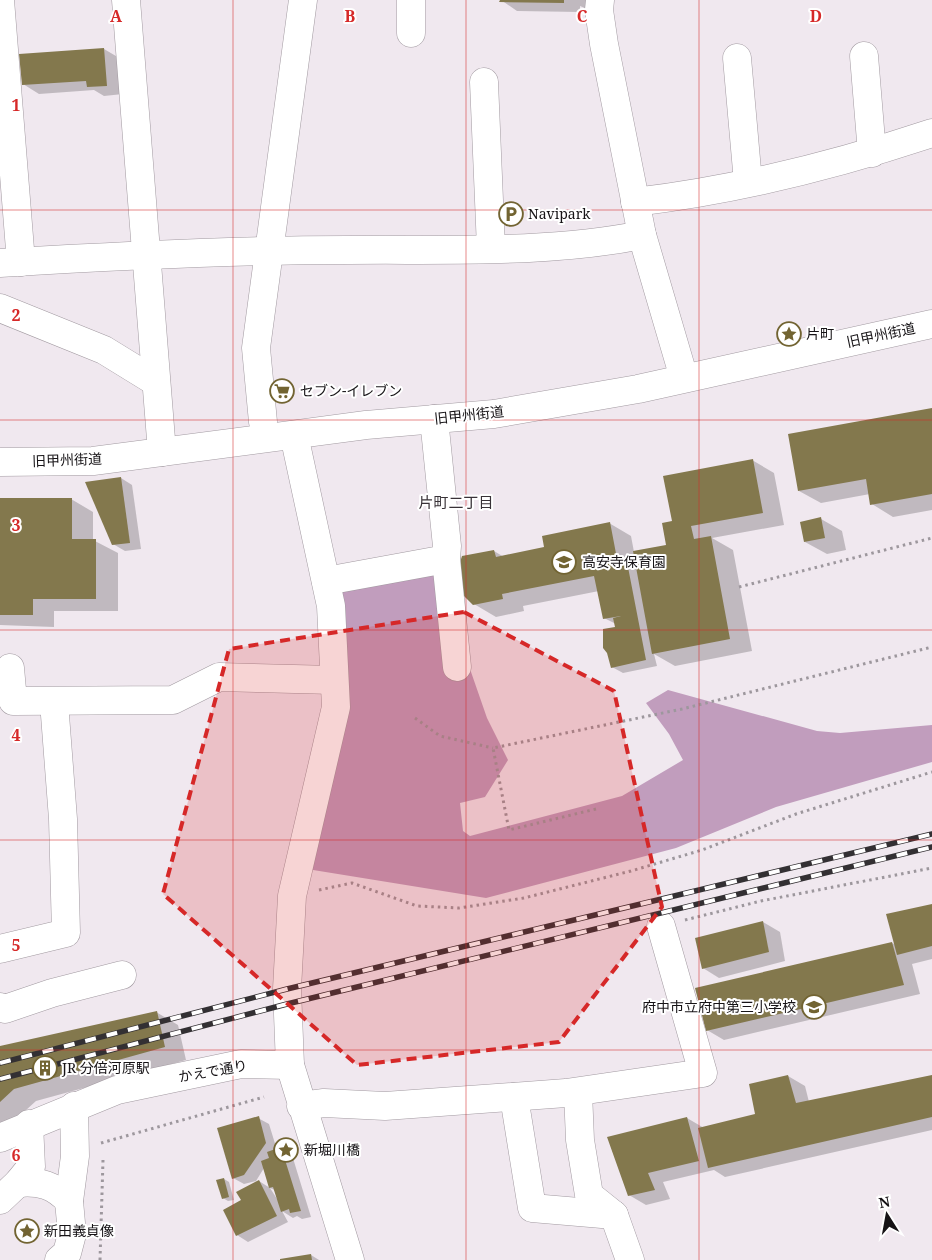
<svg xmlns="http://www.w3.org/2000/svg" width="932" height="1260" font-family="'Noto Serif','Noto Sans JP',serif">
	<style>
		.forest { fill: #c19dbd }
		.shadow { fill: #0003 }
		.building { fill: #83784d }
		.lines { fill: none; stroke-linecap: round; stroke-linejoin: round }
		.minor-casing { stroke: #a29aa1; stroke-width: 29 }
		.major-casing { stroke: #a29aa1; stroke-width: 29 }
		.path { stroke: #9d979d; stroke-width: 3; stroke-dasharray: 2.5 4; stroke-linecap: butt }
		.minor { stroke: #fff; stroke-width: 28 }
		.major { stroke: #fff; stroke-width: 28 }
		.rail-casing { stroke: #333033; stroke-width: 5.5 }
		.rail { stroke: #fff; stroke-width: 4; stroke-dasharray: 11; stroke-linecap: butt }
		.marked { fill: #d62828; fill-opacity: 0.2; stroke: #d62828; stroke-width: 4; stroke-dasharray: 10 6; stroke-linejoin: round }
		.grid { fill: none; stroke: #d62828; stroke-width: 1; stroke-opacity: 0.55 }
		.labels { text-anchor: middle; stroke-width: 4; stroke-linejoin: round; paint-order: stroke }
		.poi-label { font-size: 14px; fill: #161316; stroke: #fff; text-anchor: start }
		.street-label { font-size: 14px; fill: #161316; stroke: #fff }
		.neighbourhood-label { font-size: 15px; fill: #383237; stroke: #fff }
		.grid-label { font-size: 16px; text-anchor: middle; font-weight: bold; fill: #d62828; stroke: #fff; stroke-width: 4; stroke-linejoin: round; paint-order: stroke }
	</style>
	<rect width="100%" height="100%" fill="#f0e8ef"/>
	<polygon class="forest" points="437,574 487,718 508,760 485,797 460,803 463,831 470,836 622,796 683,760 669,734 646,703 668,690 817,731 840,733 932,725 932,762 776,807 676,848 486,898 307,869 337,587"/>
	<g class="shadow">
		<polygon points="501,0 603,0 594,12 580,6 580,12 517,11"/>
		<polygon points="104,49 121,59 123,94 104,96 94,90 39,94 23,84"/>
		<polygon points="932,410 932,510 893,517 872,504 870,494 821,503 799,491"/>
		<polygon points="752,460 774,473 784,525 712,538 733,550 752,651 675,666 654,654 657,666 623,673 612,667 616,628 616,624 604,618 599,591 523,606 524,611 496,617 474,604 494,551 504,557 546,548 609,523 631,536 634,552 668,546 673,522"/>
		<polygon points="121,478 132,485 141,549 125,551 113,544"/>
		<polygon points="0,499 71,499 93,512 93,540 118,553 118,611 54,611 54,627 0,625"/>
		<polygon points="821,519 842,531 846,550 827,554 805,542"/>
		<polygon points="932,905 932,959 912,964 920,994 724,1040 707,1030 892,943 896,945"/>
		<polygon points="763,922 780,932 785,961 719,978 703,968"/>
		<polygon points="156,1012 178,1025 186,1060 36,1101 15,1120 0,1125 0,1048"/>
		<polygon points="788,1076 805,1086 809,1102 932,1076 932,1130 725,1177 714,1170 663,1182 670,1199 646,1205 629,1195 687,1118 704,1128 757,1115"/>
		<polygon points="258,1118 269,1124 277,1150 281,1149 292,1155 311,1217 302,1219 297,1216 293,1218 282,1211 288,1222 248,1242 237,1235 224,1210 242,1201 259,1181 270,1188 279,1202 275,1190 270,1188 264,1168 256,1181 244,1184 233,1178"/>
		<polygon points="224,1179 229,1182 234,1200 228,1201 223,1198"/>
		<polygon points="311,1255 319,1260 281,1260"/>
	</g>
	<g class="building">
		<polygon points="500,0 564,0 564,3 499,2"/>
		<polygon points="104,48 107,86 87,87 86,81 22,85 19,54"/>
		<polygon points="932,408 932,494 870,505 866,479 798,491 788,434"/>
		<polygon points="753,459 763,513 691,526 694,539 711,536 730,639 652,654 633,551 666,545 662,523 672,521 663,476"/>
		<polygon points="121,477 130,543 112,545 85,482"/>
		<polygon points="0,498 72,498 72,539 96,539 96,599 33,599 33,615 0,615"/>
		<polygon points="821,517 825,538 804,542 800,522"/>
		<polygon points="610,522 618,564 627,562 646,660 611,668 607,653 603,648 603,629 615,627 613,618 621,616 603,619 594,576 502,594 503,599 473,605 460,592 457,572 462,556 494,550 496,557 544,547 542,536"/>
		<polygon points="932,904 932,946 897,955 886,914"/>
		<polygon points="763,921 769,952 702,969 695,938"/>
		<polygon points="892,942 904,985 706,1031 695,988"/>
		<polygon points="157,1011 165,1047 14,1089 0,1102 0,1046"/>
		<polygon points="788,1075 796,1103 932,1075 932,1117 708,1168 698,1128 755,1114 749,1084"/>
		<polygon points="259,1116 266,1143 244,1175 232,1179 217,1128"/>
		<polygon points="687,1117 699,1161 648,1173 655,1190 628,1196 607,1137"/>
		<polygon points="281,1147 301,1211 290,1213 289,1209 281,1212 273,1187 269,1188 261,1161 269,1158 267,1152"/>
		<polygon points="224,1178 229,1197 222,1199 216,1180"/>
		<polygon points="259,1180 277,1216 236,1236 223,1210 241,1200 236,1192"/>
		<polygon points="311,1254 312,1260 280,1260 280,1259"/>
	</g>
	<g class="lines">
		<g class="minor-casing">
			<g id="minor">
				<polyline points="0,0 21,262"/>
				<polyline points="126,0 162,452"/>
				<polyline points="600,0 599,10 604,44 642,235 684,378"/>
				<polyline points="411,33 411,0"/>
				<polyline points="864,56 872,153"/>
				<polyline points="737,58 748,182"/>
				<polyline points="484,82 491,248"/>
				<path d="M635 202C736 190 836 165 932 133"/>
				<path d="M0 263C116 256 232 250 348 250 445 249 546 254 642 235"/>
				<polyline points="0,308 104,350 156,382"/>
				<polyline points="263,422 256,348 303,0"/>
				<polyline points="294,435 331,606 336,707 292,896 287,989 290,1065 350,1260"/>
				<polyline points="446,559 457,667"/>
				<polyline points="326,581 446,559 447,546 434,419"/>
				<polyline points="10,668 13,701 173,700 219,677 334,680"/>
				<polyline points="0,949 66,933 63,819 54,702"/>
				<polyline points="0,1007 5,1009 52,993 122,975"/>
				<polyline points="578,1092 580,1140 589,1195 614,1215 630,1260"/>
				<polyline points="514,1097 532,1208 614,1215"/>
				<polyline points="301,1106 324,1103 385,1106 566,1093 703,1073 661,926"/>
				<polyline points="0,1138 117,1090 241,1064 290,1065"/>
				<path d="M18 1183C40 1181 54 1185 69 1201"/>
				<polyline points="0,1200 18,1183 31,1167 29,1124"/>
				<polyline points="59,1260 67,1253 72,1234 69,1201 75,1156 74,1106"/>
			</g>
		</g>
		<g class="major-casing">
			<polyline id="major" points="0,462 93,461 366,425 494,414 638,389 932,324"/>
		</g>
		<g class="path">
			<polyline points="739,587 932,538"/>
			<polyline points="415,718 440,736 493,748"/>
			<polyline points="596,809 509,830 493,748 682,709 932,647"/>
			<polyline points="319,890 352,883 417,906 459,908 524,898 631,871 702,850 796,814 932,772"/>
			<polyline points="685,920 761,901 932,868"/>
			<polyline points="101,1143 264,1097"/>
			<polyline points="100,1260 103,1160"/>
		</g>
		<use href="#minor" class="minor"/>
		<use href="#major" class="major"/>
		<g class="rail-casing">
			<g id="rail">
				<polyline points="0,1063 287,989 932,834"/>
				<polyline points="0,1079 287,1004 932,847"/>
			</g>
		</g>
		<use href="#rail" class="rail"/>
	</g>
	<path class="marked" d="M464 612 614 691 662 907 559 1042 357 1065 163 894 229 649Z"/>
	<path class="grid" d="M233 0V1260M466 0V1260M699 0V1260M0 210H932M0 420H932M0 630H932M0 840H932M0 1050H932"/>
	<defs>
		<g id="parking-ring" transform="scale(1.25)"><circle r="9.5" fill="#fff" stroke="#726432" stroke-width="1.5"/><path d="M-3.5-5.5H1a3.5 3.5 0 0 1 0 7H-1V5.5H-3.5ZM-1-3.4V-.6H.8a1.4 1.4 0 0 0 0-2.8Z" fill="#726432"/></g>
		<g id="sight-ring" transform="scale(1.25)"><circle r="9.5" fill="#fff" stroke="#726432" stroke-width="1.5"/><path d="M0-6L1.8-2.2L6-1.7L2.9 1.2L3.7 5.4L0 3.3L-3.7 5.4L-2.9 1.2L-6-1.7L-1.8-2.2Z" fill="#726432"/></g>
		<g id="supermarket-ring" transform="scale(1.25)"><circle r="9.5" fill="#fff" stroke="#726432" stroke-width="1.5"/><path d="M-6-5.5h2.5l.6 2H6L4.5 2H-2.5L-4.4-4H-6ZM-1.5 3.2a1.3 1.3 0 1 0 .1 0ZM3 3.2a1.3 1.3 0 1 0 .1 0Z" fill="#726432"/></g>
		<g id="school-ring" transform="scale(1.25)"><circle r="9.5" fill="#fff" stroke="#726432" stroke-width="1.5"/><path d="M0-5L7-2L0 1L-7-2ZM-4 1L0 2.5L4 1V4Q0 6-4 4Z" fill="#726432"/></g>
		<g id="building-ring" transform="scale(1.25)"><circle r="9.5" fill="#fff" stroke="#726432" stroke-width="1.5"/><path d="M-4-6H4V6H1V3H-1V6H-4ZM-2.5-4.3h1.7v1.8h-1.7ZM.8-4.3h1.7v1.8H.8ZM-2.5-1h1.7V.8h-1.7ZM.8-1h1.7V.8H.8Z" fill="#726432"/></g>
	</defs>
	<g fill-rule="evenodd">
		<use href="#parking-ring" x="511" y="214"/>
		<use href="#sight-ring" x="789" y="334"/>
		<use href="#supermarket-ring" x="282" y="391"/>
		<use href="#school-ring" x="564" y="562"/>
		<use href="#school-ring" x="814" y="1007"/>
		<use href="#building-ring" x="45" y="1068"/>
		<use href="#sight-ring" x="286" y="1150"/>
		<use href="#sight-ring" x="27" y="1231"/>
	</g>
	<g class="labels">
		<g class="poi-label">
			<text x="528" y="219">Navipark</text>
			<text x="806" y="339">片町</text>
			<text x="300" y="396">セブン-イレブン</text>
			<text x="582" y="567">高安寺保育園</text>
			<text x="796" y="1012" text-anchor="end">府中市立府中第三小学校</text>
			<text x="62" y="1073">JR 分倍河原駅</text>
			<text x="304" y="1155">新堀川橋</text>
			<text x="44" y="1236">新田義貞像</text>
		</g>
		<g class="street-label">
			<text transform="translate(881 335) rotate(-12)" y="5">旧甲州街道</text>
			<text transform="translate(469 415) rotate(-6)" y="5">旧甲州街道</text>
			<text transform="translate(67 460) rotate(-2)" y="5">旧甲州街道</text>
			<text transform="translate(213 1071) rotate(-10)" y="5">かえで通り</text>
		</g>
		<g class="neighbourhood-label">
			<text x="456" y="508">片町二丁目</text>
		</g>
	</g>
	<g class="grid-label">
		<text x="116" y="22">A</text>
		<text x="350" y="22">B</text>
		<text x="582" y="22">C</text>
		<text x="816" y="22">D</text>
		<text x="16" y="111">1</text>
		<text x="16" y="321">2</text>
		<text x="16" y="531">3</text>
		<text x="16" y="741">4</text>
		<text x="16" y="951">5</text>
		<text x="16" y="1161">6</text>
	</g>
	<g transform="translate(887 1215) rotate(349)" stroke="#ffffff" stroke-width="4" paint-order="stroke">
	<path d="M0-4L9 19L0 12L-9 19Z" fill="#161316"/>
	<text y="-8" font-size="14" font-weight="bold" text-anchor="middle" fill="#161316">N</text>
	</g>
</svg>
